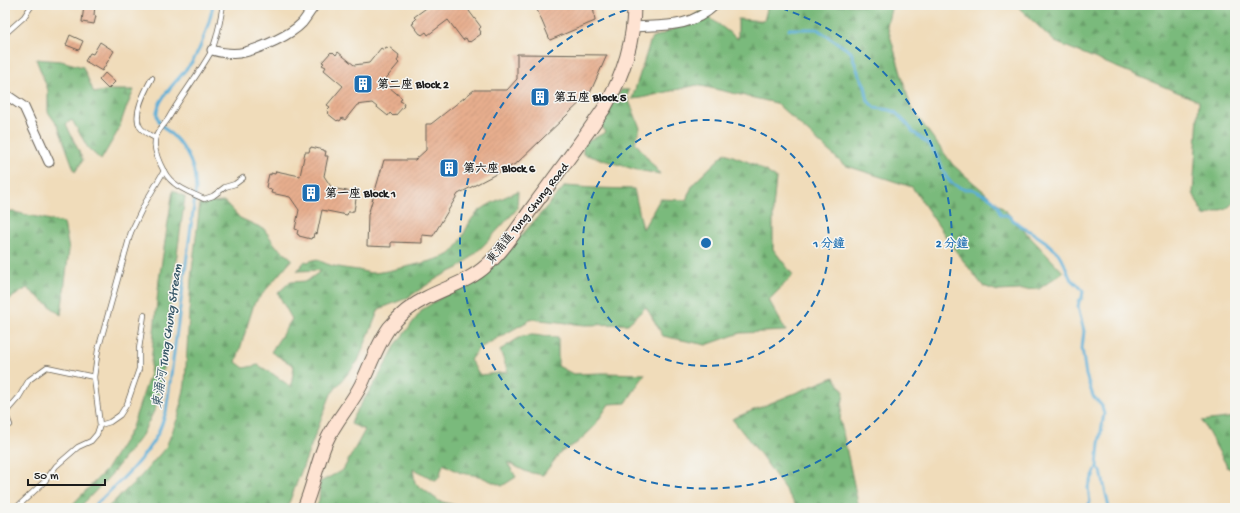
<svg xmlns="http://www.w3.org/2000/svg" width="1240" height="513" font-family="'Gochi Hand','LXGW WenKai TC',sans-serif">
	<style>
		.forest { fill: url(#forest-firs); stroke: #4b6b4c }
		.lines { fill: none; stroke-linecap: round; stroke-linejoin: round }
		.stream { stroke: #5caed7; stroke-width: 3 }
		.building { fill: url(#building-hatch) }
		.lane-casing { stroke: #665f53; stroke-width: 6 }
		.street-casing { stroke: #665f53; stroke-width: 11 }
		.secondary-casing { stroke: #665f53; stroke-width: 15 }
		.lane { stroke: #fff; stroke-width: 4.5 }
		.street { stroke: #fff; stroke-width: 9 }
		.secondary { stroke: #fee3d2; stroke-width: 13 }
		.ring { fill: none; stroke: #1f6fb2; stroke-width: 2; stroke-dasharray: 7 5 }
		.labels { text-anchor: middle; stroke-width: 3; stroke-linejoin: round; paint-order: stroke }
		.poi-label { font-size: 12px; font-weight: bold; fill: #1c1c1c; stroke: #f6f6f2; text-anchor: start }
		.street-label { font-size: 12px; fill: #1c1c1c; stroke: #f6f6f2 }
		.water-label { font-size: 13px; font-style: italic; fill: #365667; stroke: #f6f6f2 }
		.centre { fill: #1f6fb2; stroke: #f6f6f2; stroke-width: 2 }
		.ring-label { font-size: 12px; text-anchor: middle; font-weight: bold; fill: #1f6fb2; stroke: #f6f6f2; stroke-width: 3; stroke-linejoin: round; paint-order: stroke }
	</style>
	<defs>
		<pattern id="forest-firs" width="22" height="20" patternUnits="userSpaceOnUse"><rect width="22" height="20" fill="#7aba7b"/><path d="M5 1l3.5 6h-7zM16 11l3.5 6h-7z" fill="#699f6a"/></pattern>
		<pattern id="building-hatch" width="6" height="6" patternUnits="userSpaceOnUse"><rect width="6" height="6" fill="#e7ae8e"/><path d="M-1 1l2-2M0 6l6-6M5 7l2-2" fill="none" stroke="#c6957a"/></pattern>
	</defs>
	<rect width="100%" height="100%" fill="#f6f6f2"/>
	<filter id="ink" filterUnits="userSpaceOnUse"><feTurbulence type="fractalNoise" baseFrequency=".025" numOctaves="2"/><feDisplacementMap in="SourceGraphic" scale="8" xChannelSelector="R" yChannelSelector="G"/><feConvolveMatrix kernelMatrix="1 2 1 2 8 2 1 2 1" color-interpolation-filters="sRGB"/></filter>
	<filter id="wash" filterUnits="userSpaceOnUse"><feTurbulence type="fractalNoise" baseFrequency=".012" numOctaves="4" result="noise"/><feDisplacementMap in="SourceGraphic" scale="16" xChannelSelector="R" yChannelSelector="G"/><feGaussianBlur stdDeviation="0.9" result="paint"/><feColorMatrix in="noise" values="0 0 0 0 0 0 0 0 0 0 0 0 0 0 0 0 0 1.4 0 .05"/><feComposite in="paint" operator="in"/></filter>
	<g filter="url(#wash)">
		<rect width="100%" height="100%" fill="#f0dcba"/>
		<g class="forest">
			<polygon points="768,5 892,5 887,25 911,108 953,165 1002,207 1063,272 1039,289 998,291 983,286 955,250 912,187 844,165 776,103 697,85 641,98 632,99 651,39 676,28 701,11 738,39 738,19 764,21"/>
			<polygon points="1016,5 1235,5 1235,202 1227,208 1204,216 1193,193 1199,101 1055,42"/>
			<polygon points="36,59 61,61 83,67 94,93 109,90 134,90 125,111 118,131 101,160 88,148 72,120 66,124 83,160 75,172 58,126 48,112 48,90"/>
			<polygon points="621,90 629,90 627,97 633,110 640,128 635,142 660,174 637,170 583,154 583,144 606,132 599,123"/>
			<polygon points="725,153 756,165 776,178 773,209 773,249 793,275 769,300 786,331 740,333 706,345 663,336 646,307 628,324 585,325 532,319 478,349 470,360 480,375 508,372 500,350 522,336 532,335 558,337 558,366 573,374 603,373 645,374 626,403 609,404 593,428 577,443 561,452 543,475 527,472 507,462 516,477 502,486 479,476 461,473 443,464 439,478 435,480 413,469 415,483 439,501 466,508 316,508 319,500 320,482 343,470 365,430 351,424 354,415 378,378 397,343 423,309 498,262 565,186 593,188 634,189 643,229 660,199 686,200 693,184"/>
			<polygon points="173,190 185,197 173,283 162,376 156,407 142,435 110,476 79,508 69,508 106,470 131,430 150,374 159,280"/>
			<path d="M518 191 517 209 484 245 460 267 439 277 407 298 379 309 358 361 331 394 287 508H107L141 476 166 447 179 415 185 384 191 279 200 203 225 202 240 218 264 229 276 246 292 259 254 304 236 362 244 368 258 365 273 374 291 387 294 366 271 352 292 319 283 303 278 293 290 282 307 281 322 270 297 271 305 261 307 262 317 259C329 267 344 268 358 270 363 271 368 273 373 273 383 273 444 259 450 254 461 245 464 231 471 220 481 205 502 199 518 191Z"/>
			<polygon points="5,210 64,223 69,250 61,315 27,288 5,302"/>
			<polygon points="834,377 844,392 840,419 859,508 798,508 761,455 732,419"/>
			<polygon points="1235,417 1235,470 1228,468 1202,421"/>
		</g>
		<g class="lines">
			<g class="stream">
				<polyline points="789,29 817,29 851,52 858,72 865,86 868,101 875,108 890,110 895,112 908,125 913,132 929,144 937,156 946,177 951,183 963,189 972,189 987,196 992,199 998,206 1000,213 1002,215 1007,215 1022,227 1033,233 1046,242 1058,253 1064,263 1070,278 1078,285 1083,291 1082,298 1079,301 1078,307 1084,331 1082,348 1086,375 1093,396 1102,406 1104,414 1099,444 1097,467 1101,471 1109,508"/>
				<path d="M92 508C115 486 141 464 157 435 161 428 163 420 166 412L196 189C195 182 195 174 193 168 190 159 184 148 178 141 172 134 158 125 157 115 155 100 183 75 192 62 201 49 210 21 213 5"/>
				<polyline points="1087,508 1090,502 1088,487 1097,467"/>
			</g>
		</g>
		<g id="blocks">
			<g class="building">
				<polygon points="84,5 95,5 94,15 96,16 94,24 82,22"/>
				<polygon points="434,5 470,5 469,11 481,27 479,29 481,32 480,33 481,34 470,42 469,41 468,42 466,38 463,40 448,20 428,35 426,32 422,35 421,34 420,34 412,24 414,23 413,22 416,19 414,17 429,6 430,8"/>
				<polygon points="535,5 593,5 595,21 550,40"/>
				<polygon points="70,35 83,41 79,50 66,45"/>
				<polygon points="100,42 114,51 102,71 85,61 90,53 93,54"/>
				<polygon points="386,47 388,48 389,47 399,55 398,57 399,58 397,61 399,63 383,82 402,98 400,101 404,103 403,105 404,106 395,116 394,115 393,116 390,113 388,116 372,103 357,105 345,120 342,118 340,121 338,120 337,121 327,113 328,112 327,110 330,107 327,105 343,86 324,70 326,67 322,65 324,63 322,62 331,52 332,53 333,52 336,55 338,52 354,65 369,63 381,48 384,50"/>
				<polygon points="517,54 607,55 590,93 517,163 458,194 433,236 422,235 422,243 391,242 391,247 367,246 368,215 384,160 415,160 426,150 426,124 431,124 474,90 507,90 517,79"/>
				<polygon points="105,73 115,82 108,89 99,80"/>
				<polygon points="311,147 324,150 324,151 326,151 325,156 328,156 324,176 332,188 352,192 351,196 355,196 355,198 356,199 354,211 352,211 352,212 348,212 347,215 322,210 317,234 314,233 313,238 312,237 311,239 299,236 299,235 297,234 298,230 295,229 299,210 290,197 271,193 272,190 268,189 268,188 266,187 269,174 271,175 271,173 275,174 276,171 300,176 305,152 309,152 310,148 311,148"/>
			</g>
		</g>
	</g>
	<g filter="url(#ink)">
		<use href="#blocks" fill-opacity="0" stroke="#665f53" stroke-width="1"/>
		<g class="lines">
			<g class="lane-casing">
				<g id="lane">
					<path d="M223 5C220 20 218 38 211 52 198 75 181 96 168 119 164 125 156 132 155 140 153 152 164 176 174 183 182 190 194 194 204 199L213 196 225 187 235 184 243 178"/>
					<polyline points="5,37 6,33 24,17 32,5"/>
					<path d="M152 78C146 89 132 114 140 127 143 132 150 135 155 138"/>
					<polyline points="5,413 19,397 29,380 47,367 94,377"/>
					<polyline points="5,413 10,425"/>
					<polyline points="100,425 110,422 120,415 127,404 139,369 139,349 144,315"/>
					<polyline points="16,508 45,481 56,466 78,447 91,441 97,434 100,425 94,377 98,350 131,232 145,203 164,171"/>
				</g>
			</g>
			<g class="street-casing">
				<g id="street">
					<path d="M633 27C664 25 691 28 715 5"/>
					<path d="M212 50C222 53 234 55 245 52 261 48 291 35 302 23 307 17 310 11 315 5"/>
					<polyline points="5,94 24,107 49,162"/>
				</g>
			</g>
			<g class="secondary-casing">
				<path id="secondary" d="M304 508C313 487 317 463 326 442 335 421 351 405 361 385 370 366 377 345 389 328 399 316 412 305 426 298 447 287 470 281 487 265 505 249 518 227 532 208 557 174 582 141 605 107 623 76 634 41 634 5"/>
			</g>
			<use href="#lane" class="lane"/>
			<use href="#street" class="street"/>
			<use href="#secondary" class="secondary"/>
		</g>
	</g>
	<g class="ring">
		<circle cx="706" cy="243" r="123"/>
		<path d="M770 5A246 246 0 1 1 642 5"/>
	</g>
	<defs>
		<g id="building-square" transform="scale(1)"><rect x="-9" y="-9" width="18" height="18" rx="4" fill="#1f6fb2" stroke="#f6f6f2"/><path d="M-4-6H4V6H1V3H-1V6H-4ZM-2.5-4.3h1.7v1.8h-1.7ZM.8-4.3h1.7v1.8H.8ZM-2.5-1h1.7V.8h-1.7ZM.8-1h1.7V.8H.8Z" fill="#fff"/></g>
	</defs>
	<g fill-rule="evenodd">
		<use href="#building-square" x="363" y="84"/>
		<use href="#building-square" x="540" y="97"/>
		<use href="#building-square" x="449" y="168"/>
		<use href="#building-square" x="311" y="193"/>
	</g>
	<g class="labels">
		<g class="poi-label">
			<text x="377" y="88">第二座 Block 2</text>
			<text x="554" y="101">第五座 Block 5</text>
			<text x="463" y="172">第六座 Block 6</text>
			<text x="325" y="197">第一座 Block 1</text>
		</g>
		<g class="street-label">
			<text transform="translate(527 213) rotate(-52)" y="4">東涌道 Tung Chung Road</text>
		</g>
		<g class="water-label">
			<text transform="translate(166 336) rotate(-82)" y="5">東涌河 Tung Chung Stream</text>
		</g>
	</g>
	<circle cx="706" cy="243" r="6" class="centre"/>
	<g class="ring-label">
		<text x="829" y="247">1 分鐘</text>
		<text x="952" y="247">2 分鐘</text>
	</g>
	<rect width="1240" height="513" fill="none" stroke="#f6f6f2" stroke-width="20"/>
	<path d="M28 479v6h77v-6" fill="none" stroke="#1c1c1c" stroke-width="2"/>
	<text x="34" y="479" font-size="12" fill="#1c1c1c" stroke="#f6f6f2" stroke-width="3" paint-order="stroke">50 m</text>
</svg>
